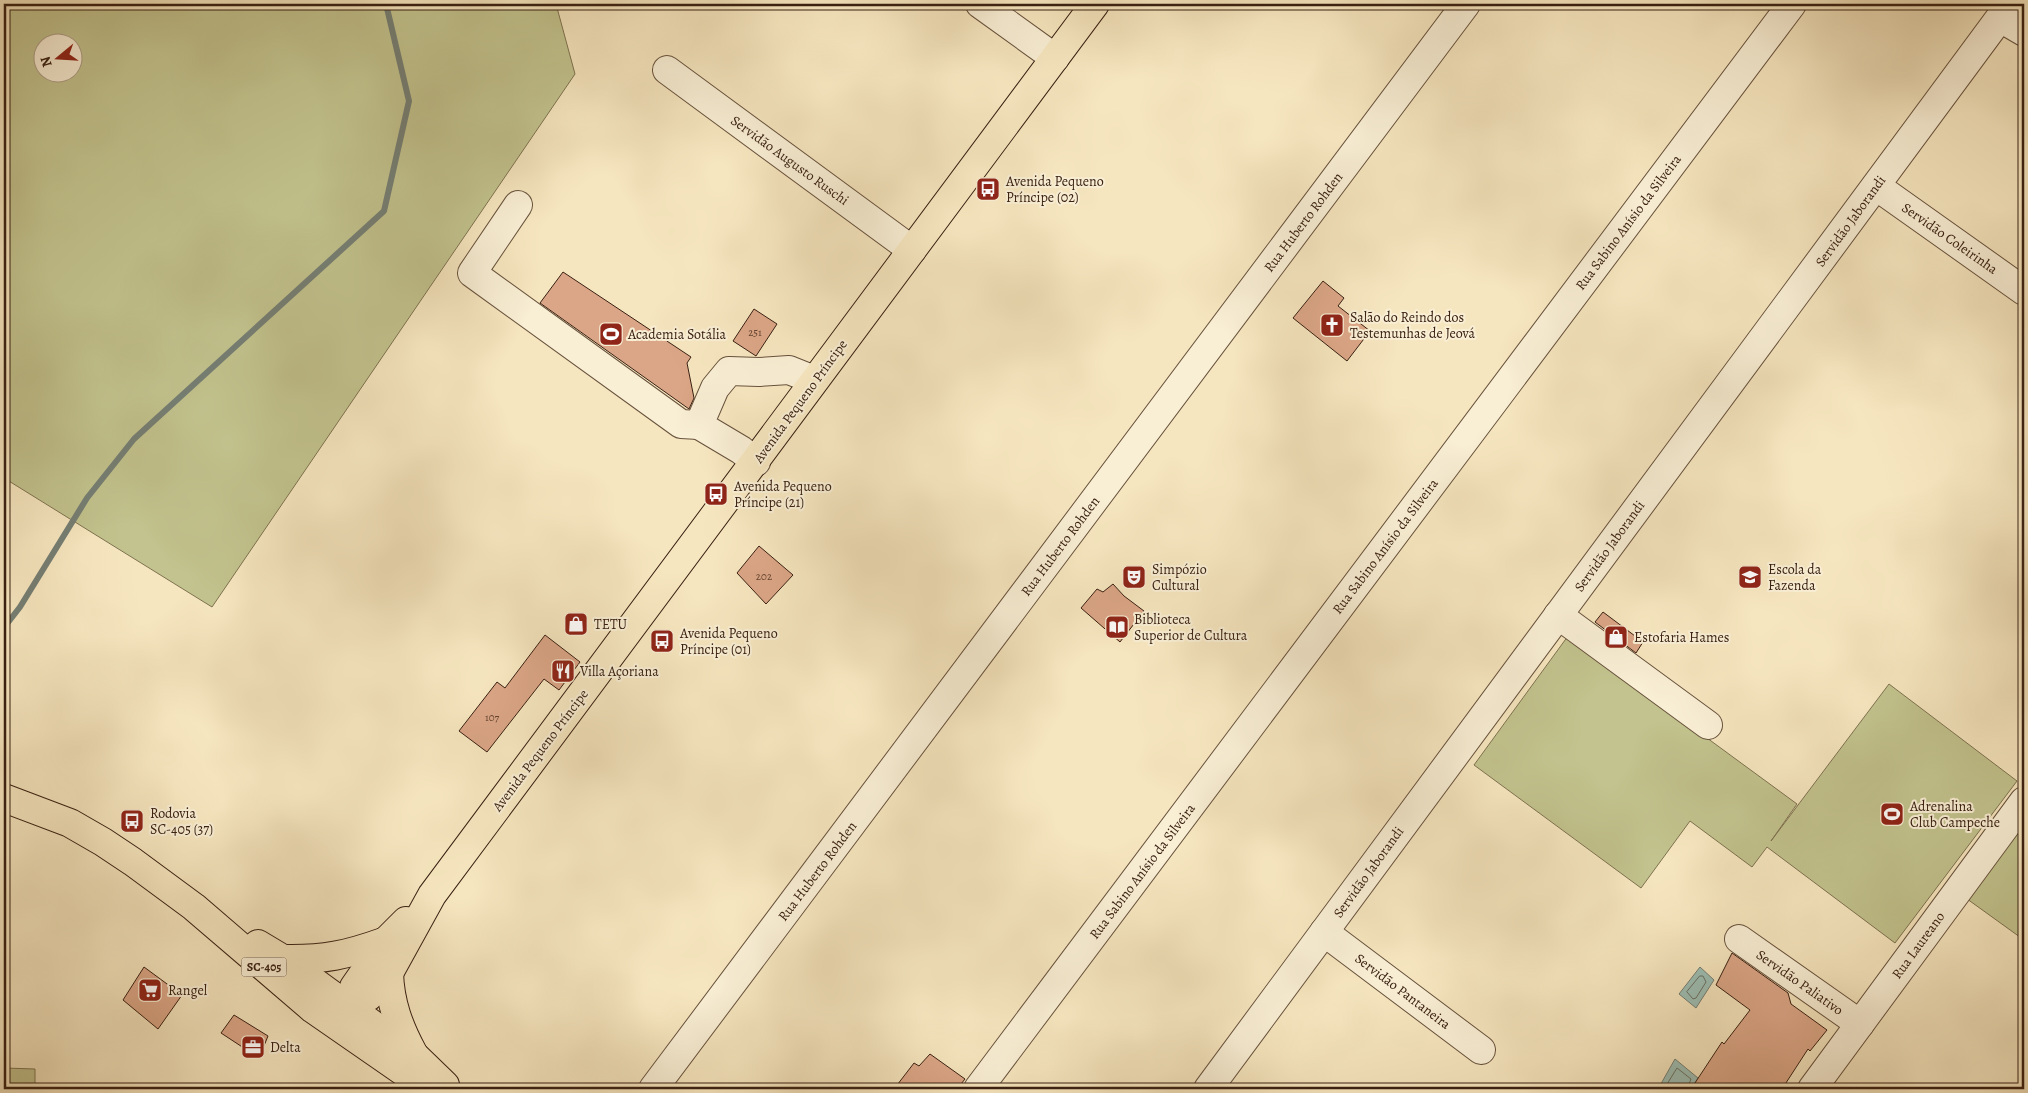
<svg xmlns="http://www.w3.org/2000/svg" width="2028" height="1093" font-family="Alegreya,serif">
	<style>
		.green { fill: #c2c38e; stroke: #7e7250; fill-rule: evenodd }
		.water { fill: #9dbfb5; stroke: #757f74 }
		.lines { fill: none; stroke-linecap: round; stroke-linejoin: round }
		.shore { stroke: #6b7064; stroke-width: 1 }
		.stream { stroke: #757f74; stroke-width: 6 }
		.building { fill: #dba687; stroke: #392012 }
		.minor-casing { stroke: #68523d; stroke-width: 30 }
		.major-casing { stroke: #392012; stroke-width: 30 }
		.minor { stroke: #f9efd5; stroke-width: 28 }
		.major { stroke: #f6e6bf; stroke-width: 28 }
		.labels { text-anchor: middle; stroke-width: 4; stroke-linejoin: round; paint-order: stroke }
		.number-label { font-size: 11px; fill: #62422f }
		.shield { fill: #f9efd5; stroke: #735e4c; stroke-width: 1 }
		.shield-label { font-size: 12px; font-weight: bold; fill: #392012 }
		.street-label { font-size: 14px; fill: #392012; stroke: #f9efd5 }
		.poi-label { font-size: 14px; fill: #392012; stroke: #f9efd5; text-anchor: start }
	</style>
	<rect width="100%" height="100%" fill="#f6e6bf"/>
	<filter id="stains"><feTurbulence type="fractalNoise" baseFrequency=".004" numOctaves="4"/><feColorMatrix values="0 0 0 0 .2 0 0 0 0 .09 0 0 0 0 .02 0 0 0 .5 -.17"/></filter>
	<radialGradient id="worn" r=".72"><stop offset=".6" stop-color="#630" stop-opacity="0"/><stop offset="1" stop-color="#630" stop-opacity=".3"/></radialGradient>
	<g class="green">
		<path d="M4 4H556L575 74 212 607 4 478ZM42 42H72V72H42Z"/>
		<polygon points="1568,636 1797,804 1771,841 1889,684 2017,781 1895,943 1767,847 1752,867 1690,821 1641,888 1474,765"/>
		<polygon points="2024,814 2024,940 1963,896"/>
		<polygon points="4,1068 35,1069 35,1089 4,1089"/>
	</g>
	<g class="water">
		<polygon points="1700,967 1714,980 1696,1008 1679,994"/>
		<polygon points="1675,1059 1698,1078 1691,1089 1658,1089"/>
	</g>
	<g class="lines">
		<g class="shore">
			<polygon points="1700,976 1703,976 1706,982 1696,998 1693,999 1687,992"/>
			<polyline points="1664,1089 1677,1068 1691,1079 1687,1089"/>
		</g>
		<polyline class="stream" points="4,631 6,625 20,607 87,498 134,439 384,211 409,101 386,4"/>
	</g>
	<g class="building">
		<polygon points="563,272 691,357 687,363 694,398 689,409 540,303"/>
		<polygon points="1323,281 1344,298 1338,306 1370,331 1347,361 1293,318"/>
		<polygon points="754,309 777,324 756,356 733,341"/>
		<polygon points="759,546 793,575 766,604 737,573"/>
		<polygon points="1113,584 1124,596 1144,611 1120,642 1081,608 1097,589 1103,592"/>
		<polygon points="1603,612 1643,642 1636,653 1595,622"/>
		<polygon points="545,635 580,662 559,690 544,679 487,752 459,731 497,682 505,688"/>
		<polygon points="1732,953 1788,993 1791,1004 1827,1030 1810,1051 1808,1049 1782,1089 1691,1089 1722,1042 1724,1044 1750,1010 1716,985"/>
		<polygon points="144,967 182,995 158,1029 123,1000"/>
		<polygon points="234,1015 268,1036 259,1058 221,1033"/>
		<polygon points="930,1054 965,1079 957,1089 894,1089 914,1063 919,1066"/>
	</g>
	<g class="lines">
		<g class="minor-casing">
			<g id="minor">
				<polyline points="980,4 1055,58"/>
				<polyline points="2000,18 2024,32"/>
				<polyline points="667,70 912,250"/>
				<polyline points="1876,186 2024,291"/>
				<polyline points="518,205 472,273 681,424 699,425"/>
				<polyline points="756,462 741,450 699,425 715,388 729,371 759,372 789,370 814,380"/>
				<polyline points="1558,615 1708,725"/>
				<polyline points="1324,932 1481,1050"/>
				<polyline points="1739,939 1860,1024"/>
				<polyline points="653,1089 1466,4"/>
				<polyline points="978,1089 1792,4"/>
				<polyline points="1208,1089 2010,4"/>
				<polyline points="1812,1089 2024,801"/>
			</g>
		</g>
		<g class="major-casing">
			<g id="major">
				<polyline points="4,798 70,823 103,842 133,862 194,907 313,1009 414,1079 432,1089"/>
				<polyline points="258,944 283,959 413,1054 445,1085"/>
				<path d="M283 959C324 960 347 955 386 941"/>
				<path d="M389 973C390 1003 399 1027 413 1053"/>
				<polyline points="349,1006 354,987 386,941 406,921"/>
				<polyline points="349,1008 368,997 389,973 432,895 1095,4"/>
			</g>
		</g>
		<use href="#minor" class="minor"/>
		<use href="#major" class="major"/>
	</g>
	<defs>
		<g id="bus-square" transform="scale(1.25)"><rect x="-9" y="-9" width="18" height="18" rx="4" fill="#8f2418" stroke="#f9efd5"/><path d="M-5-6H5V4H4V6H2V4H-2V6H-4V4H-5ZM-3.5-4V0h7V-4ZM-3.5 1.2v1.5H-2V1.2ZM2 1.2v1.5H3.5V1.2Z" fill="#fff"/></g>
		<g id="church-square" transform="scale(1.25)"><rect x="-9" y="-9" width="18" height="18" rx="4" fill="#8f2418" stroke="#f9efd5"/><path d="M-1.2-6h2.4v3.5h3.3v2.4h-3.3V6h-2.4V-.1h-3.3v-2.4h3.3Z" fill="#fff"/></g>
		<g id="stadium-square" transform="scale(1.25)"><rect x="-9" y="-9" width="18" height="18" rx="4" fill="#8f2418" stroke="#f9efd5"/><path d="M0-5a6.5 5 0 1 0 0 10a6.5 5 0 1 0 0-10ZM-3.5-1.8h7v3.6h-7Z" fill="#fff"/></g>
		<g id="theatre-square" transform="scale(1.25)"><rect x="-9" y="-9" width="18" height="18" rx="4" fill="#8f2418" stroke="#f9efd5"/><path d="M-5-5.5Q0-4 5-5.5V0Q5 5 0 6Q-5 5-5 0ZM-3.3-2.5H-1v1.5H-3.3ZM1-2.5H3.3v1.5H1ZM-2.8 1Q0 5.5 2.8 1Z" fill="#fff"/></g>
		<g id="school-square" transform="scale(1.25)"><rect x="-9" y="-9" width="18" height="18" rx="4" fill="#8f2418" stroke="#f9efd5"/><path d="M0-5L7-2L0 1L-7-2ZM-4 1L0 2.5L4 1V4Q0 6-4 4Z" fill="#fff"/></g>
		<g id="shop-square" transform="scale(1.25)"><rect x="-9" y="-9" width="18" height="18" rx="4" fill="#8f2418" stroke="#f9efd5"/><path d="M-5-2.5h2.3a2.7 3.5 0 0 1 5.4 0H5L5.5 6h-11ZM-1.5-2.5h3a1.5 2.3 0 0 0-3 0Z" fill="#fff"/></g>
		<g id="library-square" transform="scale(1.25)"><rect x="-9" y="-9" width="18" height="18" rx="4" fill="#8f2418" stroke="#f9efd5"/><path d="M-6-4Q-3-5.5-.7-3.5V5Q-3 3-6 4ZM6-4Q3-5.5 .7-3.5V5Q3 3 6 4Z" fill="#fff"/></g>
		<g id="restaurant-square" transform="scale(1.25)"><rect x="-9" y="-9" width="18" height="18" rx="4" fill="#8f2418" stroke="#f9efd5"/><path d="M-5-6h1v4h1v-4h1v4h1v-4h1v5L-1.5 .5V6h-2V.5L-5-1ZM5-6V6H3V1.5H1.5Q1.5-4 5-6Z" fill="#fff"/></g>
		<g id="supermarket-square" transform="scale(1.25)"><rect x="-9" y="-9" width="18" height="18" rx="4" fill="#8f2418" stroke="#f9efd5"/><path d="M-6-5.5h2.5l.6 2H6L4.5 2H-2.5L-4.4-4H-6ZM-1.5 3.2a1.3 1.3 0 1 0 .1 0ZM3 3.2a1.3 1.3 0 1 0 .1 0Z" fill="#fff"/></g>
		<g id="office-square" transform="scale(1.25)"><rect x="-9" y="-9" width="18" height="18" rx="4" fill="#8f2418" stroke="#f9efd5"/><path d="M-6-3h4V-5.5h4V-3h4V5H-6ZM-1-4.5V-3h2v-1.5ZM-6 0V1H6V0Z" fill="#fff"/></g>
	</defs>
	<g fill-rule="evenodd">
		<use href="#bus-square" x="988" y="189"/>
		<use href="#church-square" x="1332" y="325"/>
		<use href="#stadium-square" x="611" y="334"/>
		<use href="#bus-square" x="716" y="494"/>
		<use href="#theatre-square" x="1134" y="577"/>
		<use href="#school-square" x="1750" y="577"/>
		<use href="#shop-square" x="576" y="624"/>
		<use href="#library-square" x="1117" y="627"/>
		<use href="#shop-square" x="1616" y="637"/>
		<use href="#bus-square" x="662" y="641"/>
		<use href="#restaurant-square" x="563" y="671"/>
		<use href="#stadium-square" x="1892" y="814"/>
		<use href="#bus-square" x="132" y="821"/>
		<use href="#supermarket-square" x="150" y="990"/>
		<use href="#office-square" x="253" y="1047"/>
	</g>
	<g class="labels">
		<g class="number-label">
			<text x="755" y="336">251</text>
			<text x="764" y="580">202</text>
			<text x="492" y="721">107</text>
		</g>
		<rect class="shield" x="241.5" y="957.5" width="45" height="19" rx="4"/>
		<g class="shield-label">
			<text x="264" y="971">SC-405</text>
		</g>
		<g class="street-label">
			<text transform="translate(790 160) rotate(36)" y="5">Servidão Augusto Ruschi</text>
			<text transform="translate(1850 221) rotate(-54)" y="5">Servidão Jaborandi</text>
			<text transform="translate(1303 222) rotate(-53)" y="5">Rua Huberto Rohden</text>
			<text transform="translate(1628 222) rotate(-53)" y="5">Rua Sabino Anísio da Silveira</text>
			<text transform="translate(1950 238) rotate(35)" y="5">Servidão Coleirinha</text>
			<text transform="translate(800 401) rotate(-54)" y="5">Avenida Pequeno Príncipe</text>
			<text transform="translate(1060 546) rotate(-53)" y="5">Rua Huberto Rohden</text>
			<text transform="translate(1385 546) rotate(-53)" y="5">Rua Sabino Anísio da Silveira</text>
			<text transform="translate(1609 546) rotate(-54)" y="5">Servidão Jaborandi</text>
			<text transform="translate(540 750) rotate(-53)" y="5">Avenida Pequeno Príncipe</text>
			<text transform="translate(817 871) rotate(-53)" y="5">Rua Huberto Rohden</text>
			<text transform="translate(1142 871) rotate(-53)" y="5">Rua Sabino Anísio da Silveira</text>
			<text transform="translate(1368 872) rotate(-54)" y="5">Servidão Jaborandi</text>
			<text transform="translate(1918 945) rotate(-54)" y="5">Rua Laureano</text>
			<text transform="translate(1800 982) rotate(35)" y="5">Servidão Paliativo</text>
			<text transform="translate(1403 991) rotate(37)" y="5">Servidão Pantaneira</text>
		</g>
		<g class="poi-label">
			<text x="1006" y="186">Avenida Pequeno<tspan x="1006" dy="16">Príncipe (02)</tspan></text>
			<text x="1350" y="322">Salão do Reindo dos<tspan x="1350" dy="16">Testemunhas de Jeová</tspan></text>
			<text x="628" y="339">Academia Sotália</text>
			<text x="734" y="491">Avenida Pequeno<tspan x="734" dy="16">Príncipe (21)</tspan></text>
			<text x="1152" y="574">Simpózio<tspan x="1152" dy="16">Cultural</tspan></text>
			<text x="1768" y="574">Escola da<tspan x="1768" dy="16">Fazenda</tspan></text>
			<text x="1134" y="624">Biblioteca<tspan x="1134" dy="16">Superior de Cultura</tspan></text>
			<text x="594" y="629">TETU</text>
			<text x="680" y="638">Avenida Pequeno<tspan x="680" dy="16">Príncipe (01)</tspan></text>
			<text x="1634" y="642">Estofaria Hames</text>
			<text x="580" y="676">Villa Açoriana</text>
			<text x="1910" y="811">Adrenalina<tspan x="1910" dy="16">Club Campeche</tspan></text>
			<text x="150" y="818">Rodovia<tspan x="150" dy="16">SC-405 (37)</tspan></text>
			<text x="168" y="995">Rangel</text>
			<text x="270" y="1052">Delta</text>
		</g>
	</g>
	<rect width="2028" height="1093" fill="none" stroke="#f6e6bf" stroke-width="20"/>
	<rect x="5" y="5" width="2018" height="1083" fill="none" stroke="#392012" stroke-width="2.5"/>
	<rect x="10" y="10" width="2008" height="1073" fill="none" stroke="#392012"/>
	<g transform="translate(58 58) rotate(252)"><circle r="24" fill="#f9efd5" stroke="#ac9c87"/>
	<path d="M0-4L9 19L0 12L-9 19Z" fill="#8f2418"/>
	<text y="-8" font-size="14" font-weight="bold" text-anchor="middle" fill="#392012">N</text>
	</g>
	<rect width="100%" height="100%" filter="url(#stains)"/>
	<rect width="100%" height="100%" fill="url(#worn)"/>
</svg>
